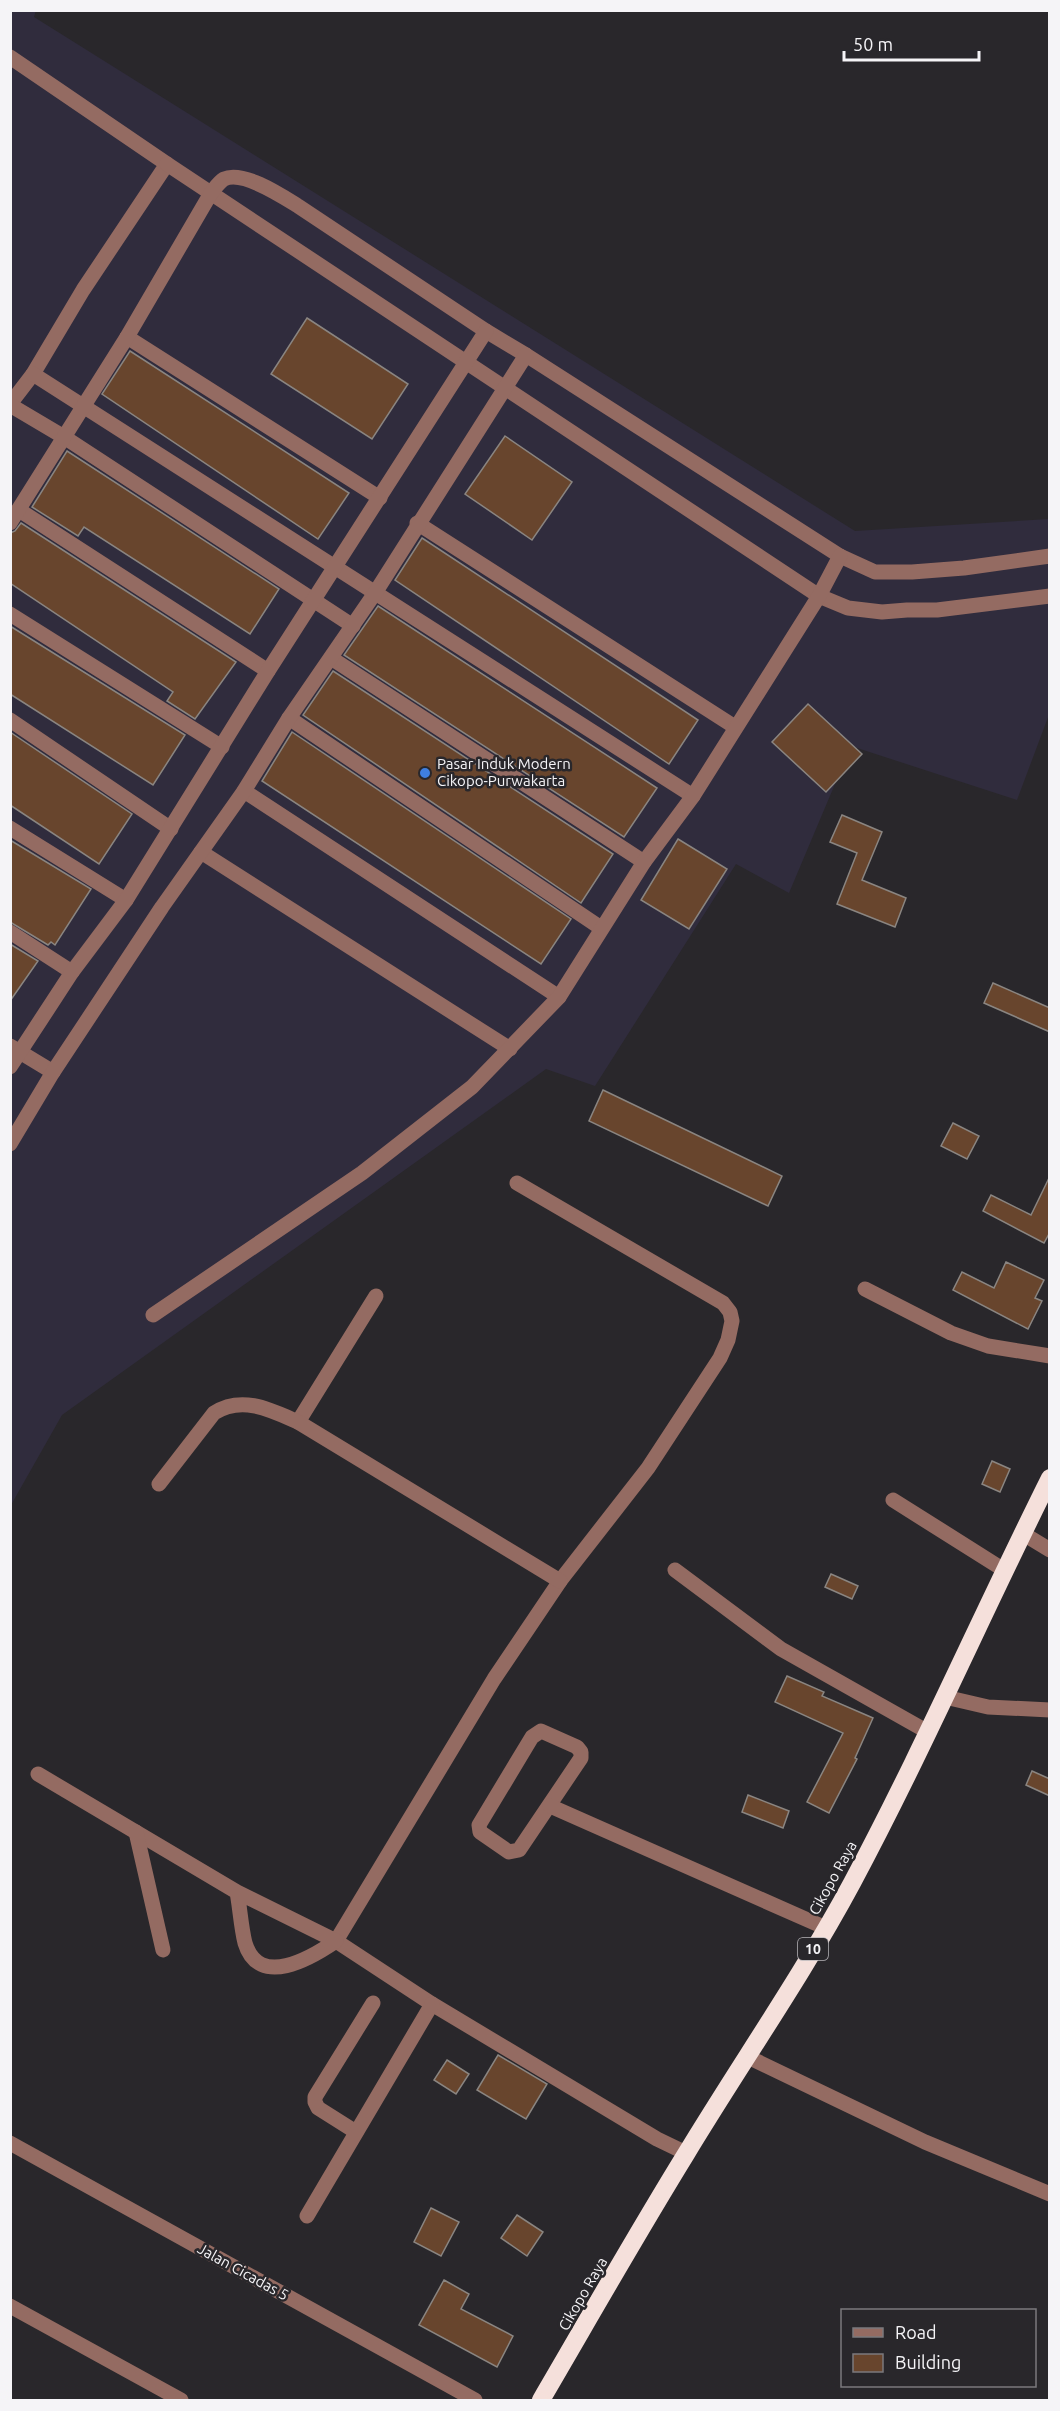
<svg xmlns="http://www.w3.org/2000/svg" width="1060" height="2411" font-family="Ubuntu,sans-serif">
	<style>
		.commercial { fill: #302c3d }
		.building { fill: #68452d; stroke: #8a8581; stroke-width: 1.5 }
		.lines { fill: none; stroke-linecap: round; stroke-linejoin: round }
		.minor { stroke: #946b62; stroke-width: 15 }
		.highway { stroke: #f5e0db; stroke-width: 18 }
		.shop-dot { fill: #3f7fe0; stroke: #29272b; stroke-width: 2 }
		.labels { text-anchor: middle; stroke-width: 5; stroke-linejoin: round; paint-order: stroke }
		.shield { fill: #29272b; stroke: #b8b6ba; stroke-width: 1.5 }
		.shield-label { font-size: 14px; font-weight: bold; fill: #f5f4f7 }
		.poi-label { font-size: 15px; fill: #f5f4f7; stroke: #29272b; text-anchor: start }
		.street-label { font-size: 15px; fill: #f5f4f7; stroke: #29272b }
	</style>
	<rect width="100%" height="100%" fill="#29272b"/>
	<polygon class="commercial" points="36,10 34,17 855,531 1049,519 1050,712 1017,800 851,746 789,893 736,864 595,1086 546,1069 62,1415 11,1505 10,11"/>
	<g class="building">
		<polygon points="307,318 408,384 372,439 271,374"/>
		<polygon points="130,351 349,493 318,539 102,394"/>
		<polygon points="505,436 572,482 532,540 465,494"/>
		<polygon points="67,451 279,589 250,634 84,527 78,536 32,507"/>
		<polygon points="21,523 236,662 195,719 167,701 173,692 10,583 10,533 15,531"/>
		<polygon points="422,538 698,720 669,764 395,580"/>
		<polygon points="378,606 657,788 624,837 344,655"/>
		<polygon points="10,626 185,735 153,785 10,694"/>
		<polygon points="333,671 613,854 581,903 303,715"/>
		<polygon points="808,704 862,754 826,792 772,742"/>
		<polygon points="10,732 132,814 99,864 10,805"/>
		<polygon points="292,732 571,919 541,964 262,781"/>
		<polygon points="842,815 882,832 862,880 906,898 895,927 837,904 857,853 830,842"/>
		<polygon points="678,839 727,869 689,929 641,900"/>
		<polygon points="10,840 91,889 55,945 51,942 48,945 10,922"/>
		<polygon points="10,944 38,961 10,1001"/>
		<polygon points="993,983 1050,1008 1050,1032 984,1003"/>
		<polygon points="603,1090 782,1176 768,1206 589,1121"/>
		<polygon points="953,1123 979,1136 967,1159 941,1146"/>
		<polygon points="1050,1176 1050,1232 1044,1243 983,1211 991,1195 1031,1215"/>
		<polygon points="1006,1262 1044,1280 1035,1298 1042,1301 1028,1329 953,1290 962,1272 994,1288"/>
		<polygon points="992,1461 1010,1469 1000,1492 982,1484"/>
		<polygon points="831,1574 858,1586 852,1599 825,1587"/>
		<polygon points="787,1676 824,1692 822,1696 873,1718 855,1758 857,1759 829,1813 807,1802 843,1733 775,1702"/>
		<polygon points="1032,1771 1050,1779 1050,1796 1026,1785"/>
		<polygon points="748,1795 789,1811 783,1828 742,1812"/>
		<polygon points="498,2055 547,2084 526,2119 477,2090"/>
		<polygon points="447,2060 469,2074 456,2094 434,2080"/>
		<polygon points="431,2208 459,2222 441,2256 414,2242"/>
		<polygon points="517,2215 543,2232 527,2256 501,2238"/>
		<polygon points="444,2280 469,2294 461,2309 513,2336 497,2367 419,2325"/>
	</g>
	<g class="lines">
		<g class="minor">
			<polyline points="10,57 167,164 83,290 33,374 10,404"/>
			<polyline points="167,164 819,596 848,608 882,612 907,610 937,610 1050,596"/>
			<polyline points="127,337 380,498"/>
			<polyline points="33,374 693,796"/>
			<polyline points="10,405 64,437 353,626"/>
			<polyline points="19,510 268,671"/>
			<path d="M10 523 127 337 211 193C215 188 219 182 224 179 243 170 282 196 298 206L486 331 526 355 840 556 875 572H912L964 568 1050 556"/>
			<polyline points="417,523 735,727"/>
			<polyline points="10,614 222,747"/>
			<polyline points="331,658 644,862"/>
			<polyline points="289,718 601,928"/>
			<polyline points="10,720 171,829"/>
			<polyline points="244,791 559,997"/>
			<polyline points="10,828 126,900"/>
			<polyline points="201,852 510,1049"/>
			<polyline points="10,932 72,972"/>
			<polyline points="10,1046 53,1072"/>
			<polyline points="10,1067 72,972 126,900 268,671 486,331"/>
			<polyline points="10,1144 53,1072 162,907 244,791 289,718 375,593 526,355"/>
			<polyline points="517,1183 723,1303 730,1312 732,1321 728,1340 720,1358 648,1468 560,1581 494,1679 336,1941 432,2004 657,2139 686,2153"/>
			<polyline points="865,1289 951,1333 988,1346 1050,1356"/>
			<polyline points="153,1315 362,1173 472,1087 559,997 644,862 693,796 819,596 840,556"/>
			<polyline points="298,1422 376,1296"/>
			<path d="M159 1484 214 1413C242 1395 271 1410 298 1422L560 1581"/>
			<polyline points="893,1500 1004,1570"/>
			<polyline points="1022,1533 1050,1550"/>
			<polyline points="675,1570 781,1649 928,1732"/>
			<polyline points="945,1697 988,1707 1050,1710"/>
			<polygon points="541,1731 577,1747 581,1752 581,1758 519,1850 509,1852 480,1832 479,1825 532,1737"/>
			<path d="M38 1774 237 1892 336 1941C311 1958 259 1989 245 1943 241 1927 240 1908 237 1892"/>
			<polyline points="550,1806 826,1928"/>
			<polyline points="136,1832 163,1950"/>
			<polyline points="748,2057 925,2142 1050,2194"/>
			<polyline points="356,2132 318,2108 315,2102 315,2097 373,2003"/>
			<polyline points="10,2143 475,2400"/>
			<polyline points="307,2216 432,2004"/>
			<polyline points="10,2306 181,2400"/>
		</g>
		<path class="highway" d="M541 2400C589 2318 636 2235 686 2154 741 2063 802 1976 852 1883 923 1750 983 1612 1050 1478"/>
	</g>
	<circle class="shop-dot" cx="425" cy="773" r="6"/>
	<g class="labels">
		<rect class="shield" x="798" y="1938" width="30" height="22" rx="4.5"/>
		<g class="shield-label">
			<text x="813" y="1954">10</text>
		</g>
		<g class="poi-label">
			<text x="437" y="769">Pasar Induk Modern<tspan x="437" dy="17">Cikopo-Purwakarta</tspan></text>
		</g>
		<g class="street-label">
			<text transform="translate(833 1878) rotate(-61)" y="5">Cikopo Raya</text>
			<text transform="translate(243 2272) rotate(29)" y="5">Jalan Cicadas 5</text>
			<text transform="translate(583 2294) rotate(-60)" y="5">Cikopo Raya</text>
		</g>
	</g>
	<rect width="1060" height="2411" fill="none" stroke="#f5f4f7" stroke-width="24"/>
	<rect x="841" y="2309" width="195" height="78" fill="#29272b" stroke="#7b797d" stroke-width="1.5"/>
	<rect x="853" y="2328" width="30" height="9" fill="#946b62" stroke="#7b797d" stroke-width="1.5"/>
	<text x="895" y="2339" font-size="18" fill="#f5f4f7">Road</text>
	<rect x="853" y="2354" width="30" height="18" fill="#68452d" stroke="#7b797d" stroke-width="1.5"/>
	<text x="895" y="2369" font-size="18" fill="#f5f4f7">Building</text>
	<path d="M844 51v9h135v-9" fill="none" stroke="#f5f4f7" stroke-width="3"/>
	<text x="853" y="51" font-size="18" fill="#f5f4f7" stroke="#29272b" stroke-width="4.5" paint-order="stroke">50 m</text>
</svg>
